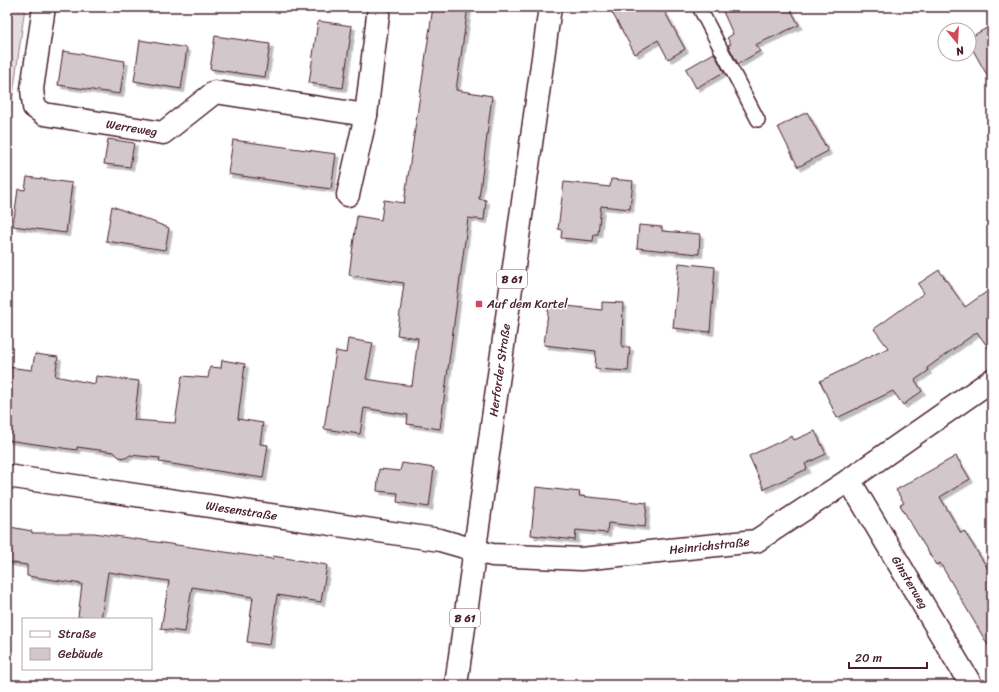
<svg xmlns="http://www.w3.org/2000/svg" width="999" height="692" font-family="Sriracha,sans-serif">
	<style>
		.green { fill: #e5dee0; stroke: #987e86 }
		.building { fill: #d2c7cb; stroke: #4a1f2b; filter: url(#shadow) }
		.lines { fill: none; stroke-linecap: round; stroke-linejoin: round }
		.service-casing { stroke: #4a1f2b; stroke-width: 16 }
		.minor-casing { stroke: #4a1f2b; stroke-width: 25 }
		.primary-casing { stroke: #4a1f2b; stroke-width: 25 }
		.service { stroke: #fff; stroke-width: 13 }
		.minor { stroke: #fff; stroke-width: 22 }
		.primary { stroke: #fff; stroke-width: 22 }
		.poi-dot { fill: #d1495b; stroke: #fff; stroke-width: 1.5 }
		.labels { text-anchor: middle; stroke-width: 3; stroke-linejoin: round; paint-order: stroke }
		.shield { fill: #fff; stroke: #80626b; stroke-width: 1 }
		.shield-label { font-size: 11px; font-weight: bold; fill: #4a1f2b }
		.street-label { font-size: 12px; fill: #4a1f2b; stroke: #fff }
		.poi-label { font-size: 12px; fill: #4a1f2b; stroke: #fff; text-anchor: start }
	</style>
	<defs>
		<filter id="shadow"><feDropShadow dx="3.5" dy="3.5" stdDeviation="0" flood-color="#0004"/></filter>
	</defs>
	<rect width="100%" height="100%" fill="#fff"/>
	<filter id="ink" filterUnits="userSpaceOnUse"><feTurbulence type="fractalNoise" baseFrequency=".025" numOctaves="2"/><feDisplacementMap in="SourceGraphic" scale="8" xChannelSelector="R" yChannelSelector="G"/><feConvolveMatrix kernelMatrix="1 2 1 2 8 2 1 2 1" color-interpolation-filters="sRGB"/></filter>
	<g filter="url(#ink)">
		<polygon class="green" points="7,7 25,7 7,138"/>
		<g class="building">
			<polygon points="433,7 468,7 456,90 492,96 479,199 486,200 484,220 468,218 440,429 407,424 408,415 364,408 360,434 324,429 336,351 346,353 348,339 373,343 366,379 412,386 418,338 397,335 404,283 349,275 357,216 381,220 384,200 404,203"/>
			<polygon points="609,7 662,7 685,49 668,59 658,40 635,54"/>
			<polygon points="721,7 789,7 799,25 755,45 760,51 738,64 728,45 731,44 727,38 733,34"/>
			<polygon points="318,21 352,26 343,88 309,83"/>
			<polygon points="992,25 992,84 969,43 969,38"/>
			<polygon points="215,36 270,44 265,77 210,69"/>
			<polygon points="140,40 187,48 181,89 134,81"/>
			<polygon points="63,51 125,61 120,94 58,85"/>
			<polygon points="714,53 724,72 696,88 686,69"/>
			<polygon points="807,112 828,151 798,167 778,127"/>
			<polygon points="108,139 134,143 130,167 104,164"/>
			<polygon points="233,140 336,154 331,189 228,174"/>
			<polygon points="27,177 72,183 66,233 13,226 18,189 25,190"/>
			<polygon points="611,179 633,181 630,209 601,206 598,234 594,234 593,241 561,238 562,230 558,229 564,182 610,187"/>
			<polygon points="112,206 169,228 165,250 106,241"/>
			<polygon points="639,225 662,227 662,231 700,234 699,254 637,248"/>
			<polygon points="679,263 715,267 710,332 673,328"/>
			<polygon points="939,270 965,307 992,288 992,353 977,332 927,368 928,371 915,380 922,391 903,405 893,391 837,418 820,381 888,348 874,329 924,293 918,284"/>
			<polygon points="602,302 623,303 622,347 630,347 628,371 595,369 596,351 544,345 549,304 602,310"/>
			<polygon points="35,354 58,357 55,376 95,384 96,376 139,381 134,420 175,423 182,376 208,378 210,367 221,368 222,360 245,364 238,419 263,423 260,444 268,445 263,478 159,462 160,458 130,455 126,458 119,457 114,452 77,447 77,450 7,440 7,367 32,370"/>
			<polygon points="815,431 826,454 805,464 807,469 764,489 749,456 792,436 794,440"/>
			<polygon points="956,456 970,479 940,497 961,533 964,531 992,575 992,652 940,563 936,565 900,505 904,503 896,490"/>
			<polygon points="402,463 434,468 429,507 397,502 398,493 377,491 379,469 400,471"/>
			<polygon points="536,487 580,492 579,496 647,503 645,527 608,523 607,533 576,530 575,540 531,535"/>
			<polygon points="10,527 32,531 32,533 94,533 273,559 273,556 327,565 321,602 277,595 270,645 247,642 253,597 192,587 185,632 161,629 169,581 108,572 101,619 78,617 82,584 27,576 27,565 7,562 7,538"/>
		</g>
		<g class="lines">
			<g class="service-casing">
				<polyline id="service" points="699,7 758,120"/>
			</g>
			<g class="minor-casing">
				<g id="minor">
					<path id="s1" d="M44 7 32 89 34 107 44 114 163 133 215 92 366 115"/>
					<polyline points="348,195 366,115 379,7"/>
					<path id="s2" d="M7 476 440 540 492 555 581 559 756 541 849 480 992 380"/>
					<path id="s3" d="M849 480 971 685"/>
				</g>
			</g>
			<g class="primary-casing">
				<g id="primary">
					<path id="s4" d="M456 685 550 7"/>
				</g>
			</g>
			<use href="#service" class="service"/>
			<use href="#minor" class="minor"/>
			<use href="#primary" class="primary"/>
		</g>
	</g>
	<rect class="poi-dot" x="475" y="300" width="8" height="8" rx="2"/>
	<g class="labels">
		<g class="shield">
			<rect x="497" y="270" width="30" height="18" rx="3"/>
			<rect x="450" y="609" width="30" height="18" rx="3"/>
		</g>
		<g class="shield-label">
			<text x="512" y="283">B 61</text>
			<text x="465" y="622">B 61</text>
		</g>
		<g class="street-label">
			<text dy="4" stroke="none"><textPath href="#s1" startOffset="202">Werreweg</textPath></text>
			<text dy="4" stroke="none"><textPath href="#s4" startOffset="318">Herforder Straße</textPath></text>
			<text dy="4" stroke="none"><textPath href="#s2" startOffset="237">Wiesenstraße</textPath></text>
			<text dy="4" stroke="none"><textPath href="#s2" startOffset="710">Heinrichstraße</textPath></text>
			<text dy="4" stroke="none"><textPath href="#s3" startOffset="119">Ginsterweg</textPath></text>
		</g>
		<g class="poi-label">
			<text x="487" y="308">Auf dem Kartel</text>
		</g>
	</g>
	<rect width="999" height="692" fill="none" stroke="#fff" stroke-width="24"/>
	<rect x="12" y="12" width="975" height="668" fill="none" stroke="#4a1f2b" stroke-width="1.5" filter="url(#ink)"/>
	<rect x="22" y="618" width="130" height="52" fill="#ffffff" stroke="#b7a5aa"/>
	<rect x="30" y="631" width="20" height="6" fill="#ffffff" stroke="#b7a5aa"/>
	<text x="58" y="638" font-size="12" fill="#4a1f2b">Straße</text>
	<rect x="30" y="648" width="20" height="12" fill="#d2c7cb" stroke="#b7a5aa"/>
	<text x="58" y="658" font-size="12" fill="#4a1f2b">Gebäude</text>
	<g transform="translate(957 42) rotate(162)"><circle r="19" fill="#ffffff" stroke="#b7a5aa"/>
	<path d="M0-3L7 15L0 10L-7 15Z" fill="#d1495b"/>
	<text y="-6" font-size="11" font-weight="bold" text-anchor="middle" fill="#4a1f2b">N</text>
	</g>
	<path d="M849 662v6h78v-6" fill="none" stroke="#4a1f2b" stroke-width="2"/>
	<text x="855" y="662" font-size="12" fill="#4a1f2b" stroke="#ffffff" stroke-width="3" paint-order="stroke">20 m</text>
</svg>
